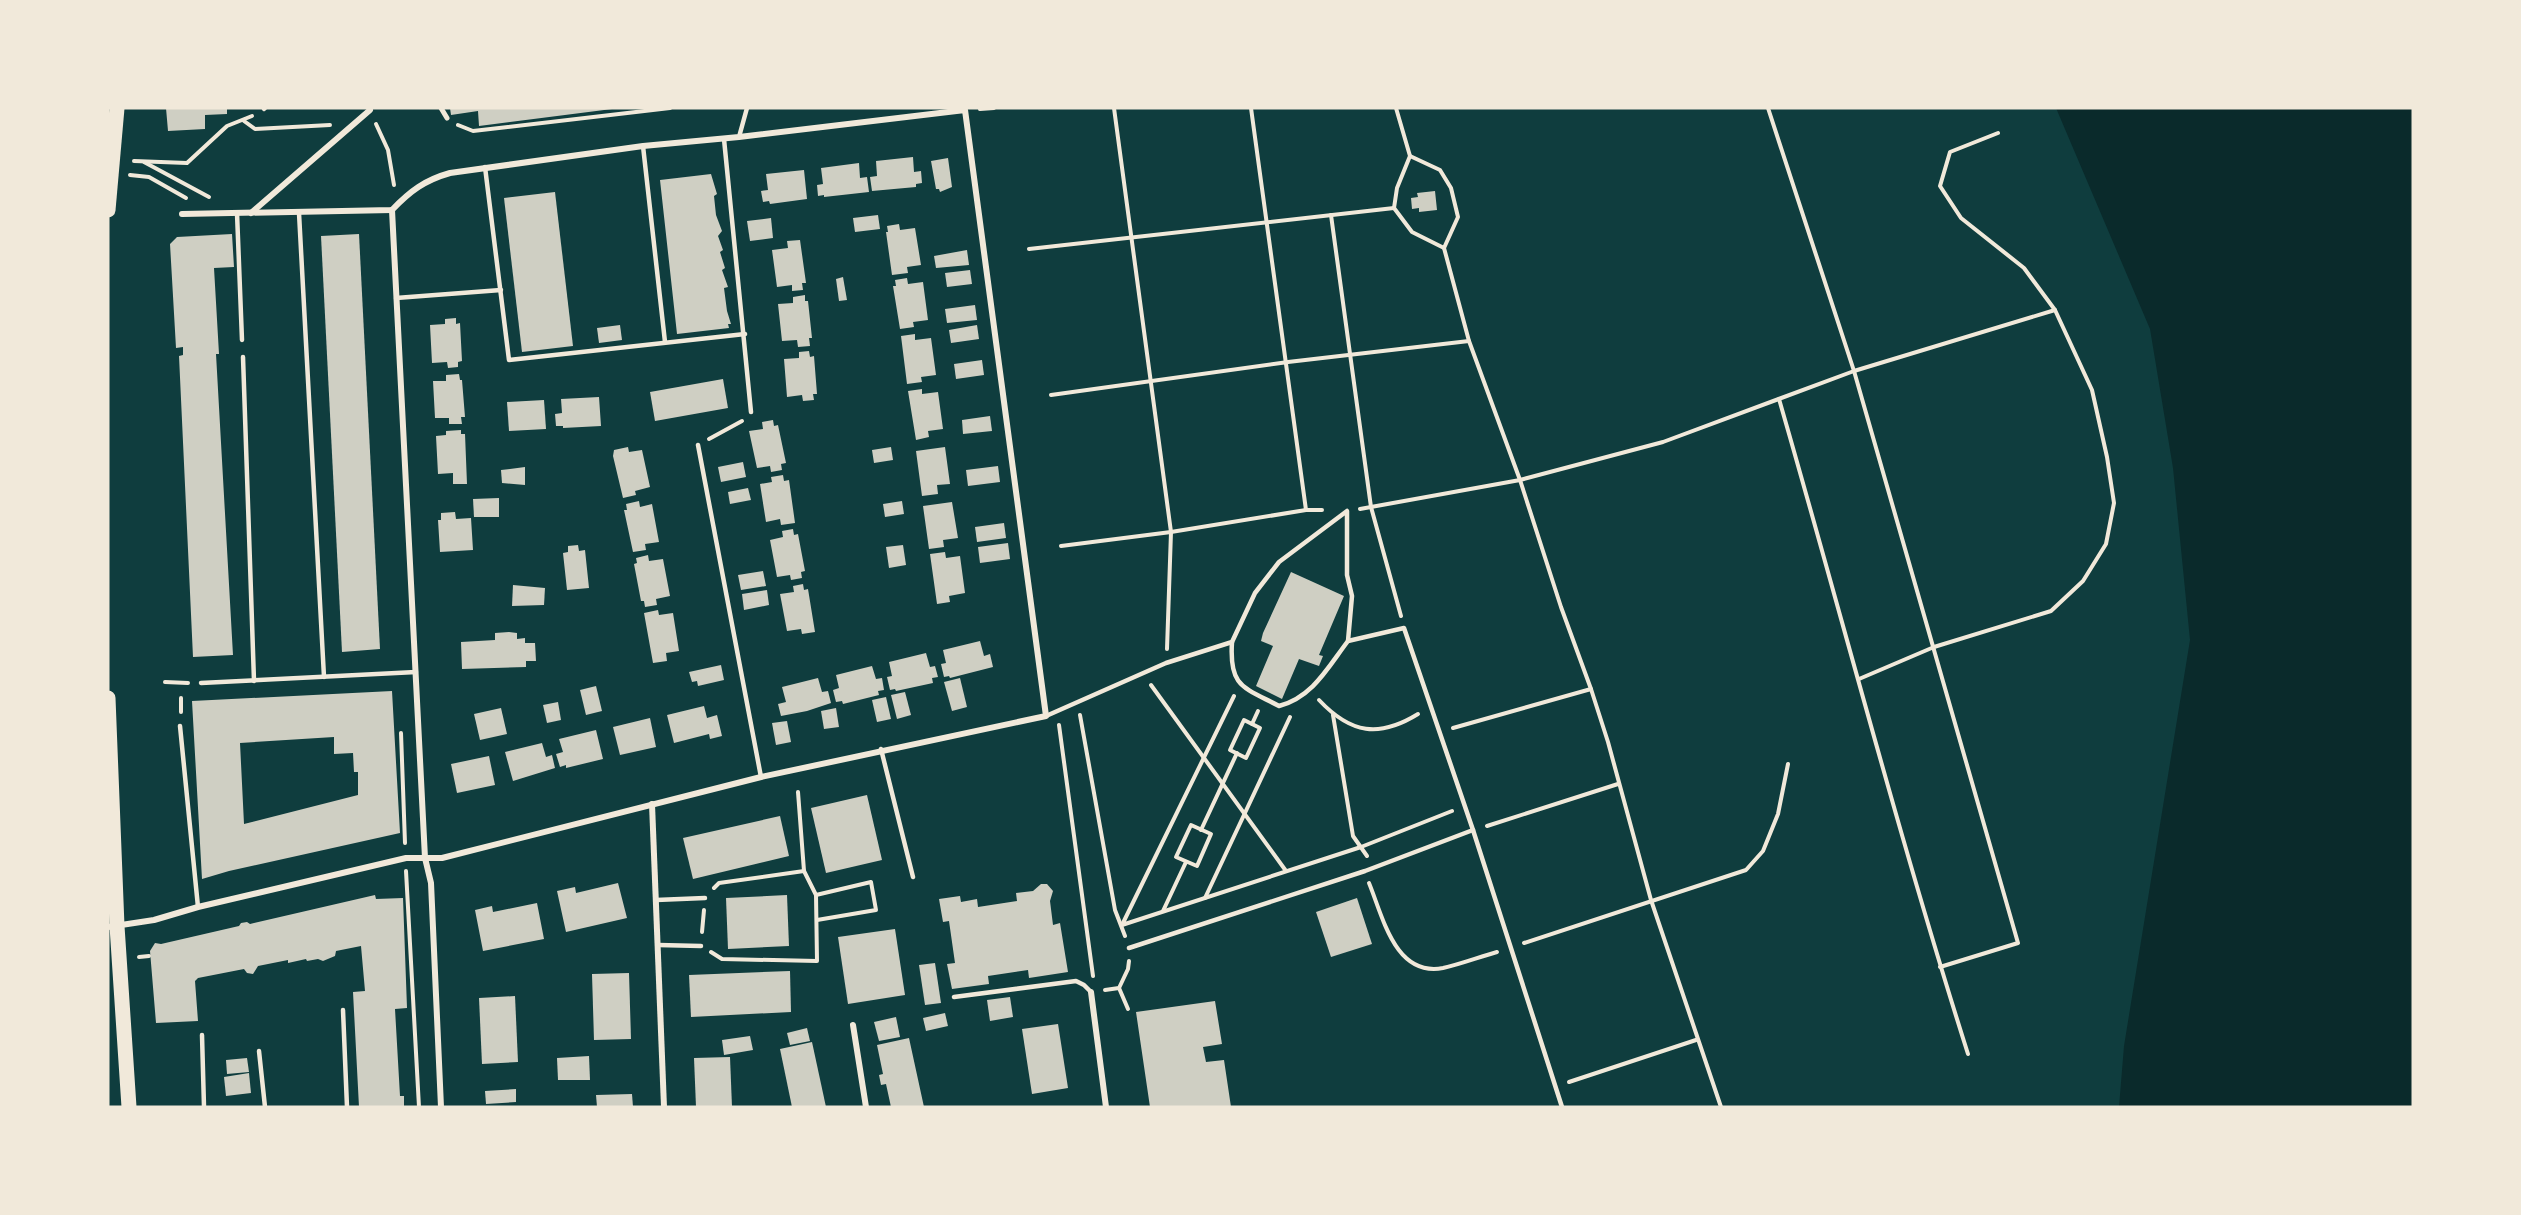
<svg xmlns="http://www.w3.org/2000/svg" width="2521" height="1215" font-family="Cabin,sans-serif">
	<style>
		.water { fill: #0a2a2b }
		.building { fill: #cfcfc3; fill-rule: evenodd }
		.lines { fill: none; stroke-linecap: round; stroke-linejoin: round }
		.path { stroke: #f1e9da; stroke-width: 4 }
		.service { stroke: #f1e9da; stroke-width: 4.5 }
		.pedestrian { stroke: #f1e9da; stroke-width: 5 }
		.minor { stroke: #f1e9da; stroke-width: 6 }
		.primary { stroke: #f1e9da; stroke-width: 15 }
	</style>
	<rect width="100%" height="100%" fill="#0f3d3e"/>
	<polygon class="water" points="2056,108 2413,108 2413,1107 2119,1107 2124,1046 2190,640 2173,468 2150,329"/>
	<g class="building">
		<polygon points="166,108 227,108 227,114 205,115 205,129 168,131"/>
		<polygon points="450,108 612,108 612,109 479,126 478,111 451,115"/>
		<polygon points="913,157 914,172 921,171 922,183 916,184 916,187 872,191 870,177 877,176 876,161"/>
		<polygon points="948,158 952,187 940,192 939,189 936,189 931,161"/>
		<polygon points="859,163 860,178 867,177 869,192 824,197 824,195 818,196 817,185 823,184 821,168"/>
		<polygon points="804,170 807,199 770,204 769,201 763,202 761,191 768,190 766,174"/>
		<polygon points="711,174 717,194 714,196 716,215 722,231 718,236 723,250 720,252 725,268 722,270 728,287 724,288 727,311 731,324 728,324 729,328 677,334 660,180"/>
		<polygon points="1435,191 1437,210 1419,212 1419,208 1412,209 1411,198 1418,197 1417,193"/>
		<polygon points="555,192 573,346 522,352 504,198"/>
		<polygon points="878,215 880,229 855,232 853,218"/>
		<polygon points="771,218 773,238 750,241 747,221"/>
		<polygon points="899,224 900,230 915,228 921,265 907,267 908,273 892,275 886,232 888,232 887,226"/>
		<polygon points="232,234 234,267 214,268 219,354 216,354 233,655 193,657 179,356 183,355 183,347 176,348 170,244 177,237"/>
		<polygon points="359,234 380,649 342,652 321,236"/>
		<polygon points="800,240 806,283 802,283 803,290 792,291 792,285 777,287 772,250 788,248 787,241"/>
		<polygon points="967,250 969,265 936,268 934,256"/>
		<polygon points="970,270 972,284 947,287 945,273"/>
		<polygon points="843,277 847,300 839,301 836,279"/>
		<polygon points="907,278 908,284 923,282 928,320 913,322 914,327 900,329 893,286 896,286 895,280"/>
		<polygon points="805,295 805,301 808,301 812,338 809,338 810,346 798,347 797,340 782,341 778,304 793,303 793,297"/>
		<polygon points="975,305 977,320 947,323 945,309"/>
		<polygon points="456,318 456,324 460,323 462,361 458,362 458,367 448,368 447,362 432,363 430,325 445,324 445,319"/>
		<polygon points="620,325 622,340 599,343 597,328"/>
		<polygon points="977,325 979,339 951,343 949,330"/>
		<polygon points="915,334 915,340 931,338 936,375 921,377 922,382 907,384 901,336"/>
		<polygon points="809,351 810,357 814,356 817,394 813,394 814,400 803,401 802,395 787,397 784,359 799,358 799,352"/>
		<polygon points="982,360 984,375 956,379 954,364"/>
		<polygon points="459,374 460,380 462,380 465,417 461,417 462,424 449,424 449,418 435,418 433,381 446,381 446,375"/>
		<polygon points="723,379 728,408 655,421 650,392"/>
		<polygon points="922,389 922,394 938,392 943,429 928,431 929,437 916,440 908,391"/>
		<polygon points="599,397 601,426 563,428 563,426 556,426 555,414 562,413 561,399"/>
		<polygon points="544,400 546,429 509,431 507,402"/>
		<polygon points="990,416 992,431 963,434 962,420"/>
		<polygon points="773,420 774,426 778,425 786,463 781,464 782,470 771,472 770,466 757,468 749,431 763,429 762,422"/>
		<polygon points="461,430 461,434 465,434 467,484 453,484 453,473 438,474 436,436 446,435 446,431"/>
		<polygon points="628,447 629,452 642,450 650,487 635,491 636,495 623,498 613,456 614,450"/>
		<polygon points="891,447 893,460 874,463 872,450"/>
		<polygon points="945,447 950,484 937,485 938,494 922,496 916,451"/>
		<polygon points="743,462 746,477 721,482 718,467"/>
		<polygon points="998,466 1000,482 968,486 966,470"/>
		<polygon points="525,467 525,485 502,483 501,470"/>
		<polygon points="783,475 784,481 789,480 795,523 781,525 780,519 766,522 760,484 772,482 771,477"/>
		<polygon points="748,488 751,500 730,504 728,492"/>
		<polygon points="499,498 499,517 474,517 473,499"/>
		<polygon points="639,501 640,507 652,504 659,542 645,544 646,550 633,552 624,510 627,510 626,504"/>
		<polygon points="902,501 904,514 885,517 883,504"/>
		<polygon points="952,502 958,538 943,540 944,547 929,549 923,506"/>
		<polygon points="455,512 456,519 471,518 473,550 440,552 438,520 441,520 441,513"/>
		<polygon points="1004,523 1006,538 977,542 975,527"/>
		<polygon points="793,529 794,535 798,534 805,571 801,572 802,578 791,580 790,575 777,577 770,540 783,537 782,531"/>
		<polygon points="1008,543 1010,559 980,563 978,547"/>
		<polygon points="578,545 579,551 585,550 589,588 567,590 563,553 568,552 568,546"/>
		<polygon points="903,545 906,565 889,568 886,547"/>
		<polygon points="945,552 946,558 960,556 965,593 949,596 950,602 937,604 930,554"/>
		<polygon points="648,555 649,561 663,559 670,596 656,599 657,605 645,607 644,601 641,601 634,564 637,563 636,558"/>
		<polygon points="763,571 766,586 741,590 738,575"/>
		<polygon points="1291,572 1344,596 1319,655 1323,656 1319,666 1299,659 1282,699 1256,686 1273,646 1261,641 1263,633"/>
		<polygon points="803,584 804,590 808,589 815,632 802,634 801,629 787,631 780,594 794,592 793,586"/>
		<polygon points="513,585 545,588 544,605 512,606"/>
		<polygon points="767,590 769,605 744,610 742,594"/>
		<polygon points="658,610 659,615 673,613 679,651 666,653 667,661 653,663 644,613"/>
		<polygon points="509,632 517,633 517,639 525,638 525,643 535,643 536,661 526,661 526,667 462,669 461,642 495,640 495,633"/>
		<polygon points="980,641 984,656 990,654 993,667 950,678 949,676 944,677 941,664 946,663 943,650"/>
		<polygon points="926,653 930,667 935,666 938,677 932,678 933,683 896,691 895,689 890,690 887,677 892,676 889,662"/>
		<polygon points="721,665 724,680 698,686 697,681 692,682 689,672"/>
		<polygon points="872,666 876,679 882,678 884,690 878,691 879,695 843,704 842,701 836,702 833,690 839,688 836,675"/>
		<polygon points="818,678 822,692 828,691 831,703 807,711 781,716 778,704 786,702 782,687"/>
		<polygon points="960,678 967,707 952,711 944,682"/>
		<polygon points="596,686 602,711 586,715 580,690"/>
		<path d="M392 691 400 833 229 871 202 879 192 701ZM334 737V754L353 753 354 772H358V795L244 824 240 743Z"/>
		<polygon points="905,692 911,715 897,719 891,695"/>
		<polygon points="886,697 891,719 877,722 872,700"/>
		<polygon points="558,702 561,720 547,723 543,705"/>
		<polygon points="704,706 707,718 717,715 722,736 710,739 709,734 674,743 667,715"/>
		<polygon points="501,708 507,734 480,740 474,714"/>
		<polygon points="836,708 839,727 824,729 821,711"/>
		<polygon points="650,718 656,747 620,755 613,727"/>
		<polygon points="787,721 791,742 776,745 772,723"/>
		<polygon points="596,730 603,759 566,768 566,765 560,767 556,754 563,752 559,739"/>
		<polygon points="542,743 546,757 552,755 555,768 513,781 505,752"/>
		<polygon points="489,756 495,785 457,793 451,764"/>
		<polygon points="867,795 882,860 826,873 811,808"/>
		<polygon points="780,816 789,856 693,879 683,838"/>
		<polygon points="618,883 627,918 566,932 557,891 575,887 576,893"/>
		<polygon points="1041,884 1047,884 1053,891 1050,901 1053,925 1060,923 1068,972 1029,978 1028,970 988,976 989,984 952,989 947,964 955,963 949,921 943,922 939,899 960,896 961,902 977,899 978,907 1017,901 1016,893 1033,891"/>
		<polygon points="375,895 376,899 403,898 407,1008 395,1009 400,1096 404,1096 404,1106 359,1107 353,992 365,991 361,946 336,951 335,956 323,961 318,959 307,961 306,959 288,963 288,960 258,966 253,974 247,973 244,969 198,978 195,981 198,1021 156,1023 150,951 155,943 161,944 239,926 241,923 247,922 250,924"/>
		<polygon points="787,895 789,946 728,949 726,898"/>
		<polygon points="1357,898 1372,944 1331,957 1316,912"/>
		<polygon points="537,903 544,939 483,951 475,910 492,906 493,912"/>
		<polygon points="895,929 905,995 848,1004 838,937"/>
		<polygon points="935,963 941,1003 925,1005 919,965"/>
		<polygon points="790,971 791,1012 691,1017 689,975"/>
		<polygon points="629,973 631,1039 594,1040 592,974"/>
		<polygon points="515,996 518,1062 482,1064 479,998"/>
		<polygon points="1010,997 1013,1017 990,1021 987,1000"/>
		<polygon points="1215,1001 1222,1044 1203,1047 1206,1062 1224,1060 1231,1107 1150,1107 1136,1012"/>
		<polygon points="945,1013 948,1026 926,1031 923,1018"/>
		<polygon points="896,1017 900,1037 879,1041 874,1022"/>
		<polygon points="1058,1024 1068,1088 1032,1094 1022,1029"/>
		<polygon points="807,1028 810,1041 790,1045 787,1033"/>
		<polygon points="750,1036 753,1050 724,1055 722,1040"/>
		<polygon points="909,1038 924,1107 891,1107 886,1084 881,1085 879,1075 883,1074 877,1045"/>
		<polygon points="812,1042 826,1107 792,1107 780,1049"/>
		<polygon points="589,1056 590,1080 558,1080 557,1058"/>
		<polygon points="730,1057 732,1107 696,1107 694,1058"/>
		<polygon points="247,1058 249,1072 227,1074 226,1060"/>
		<polygon points="249,1073 251,1093 226,1096 224,1077"/>
		<polygon points="516,1089 516,1102 486,1104 485,1091"/>
		<polygon points="632,1094 633,1107 597,1107 596,1095"/>
	</g>
	<g class="lines">
		<g class="path">
			<polyline points="1114,108 1171,532 1167,649"/>
			<polyline points="1251,108 1306,510 1322,510"/>
			<polyline points="1396,108 1410,156"/>
			<polyline points="1768,108 1854,371 2018,943 1940,967"/>
			<polyline points="980,109 994,108"/>
			<polyline points="244,121 255,129 330,125"/>
			<polyline points="376,124 388,150 394,185"/>
			<polyline points="458,125 473,131 670,108"/>
			<polyline points="1998,133 1950,152 1940,186 1961,218 2024,268 2055,310"/>
			<polygon points="1410,156 1440,170 1451,188 1458,217 1444,248 1412,232 1394,208 1397,188"/>
			<polyline points="134,161 187,163 227,126 252,116"/>
			<polyline points="144,162 209,197"/>
			<polyline points="130,175 149,177 186,198"/>
			<polyline points="1331,215 1371,507 1401,616"/>
			<polyline points="1444,248 1469,341 1520,480 1561,607 1591,689 1608,742 1651,900 1721,1107"/>
			<polyline points="1029,249 1394,208"/>
			<polyline points="1051,395 1288,362 1469,341"/>
			<path d="M1779 399C1842 617 1899 837 1968 1054"/>
			<polyline points="709,439 742,421"/>
			<polyline points="1360,509 1520,480 1663,442 1854,371 2055,310 2092,390 2107,457 2114,503 2106,544 2083,581 2051,611 1934,647 1859,679"/>
			<polyline points="1061,546 1171,532 1306,510"/>
			<polyline points="165,682 188,683"/>
			<polyline points="1151,685 1286,871"/>
			<polyline points="1234,696 1122,925 1361,847 1452,811"/>
			<path d="M1319 700C1351 734 1379 738 1418 714"/>
			<polyline points="181,712 181,698"/>
			<polyline points="1080,715 1115,910 1125,936"/>
			<polyline points="1333,715 1353,836 1367,856"/>
			<polygon points="1244,720 1260,728 1246,758 1230,750"/>
			<polyline points="1252,724 1258,711"/>
			<polyline points="1059,725 1093,976"/>
			<polyline points="1453,728 1591,689"/>
			<polyline points="401,733 405,843"/>
			<polygon points="1191,825 1211,834 1197,866 1176,857"/>
			<polyline points="1487,826 1618,784"/>
			<polyline points="1201,830 1237,753"/>
			<polyline points="406,871 419,1107"/>
			<path d="M1369 883C1383 917 1395 977 1443 968 1461 964 1479 957 1497 952"/>
			<polyline points="714,888 719,883 804,871"/>
			<polyline points="816,895 871,882 876,910 817,920"/>
			<polyline points="1205,898 1290,717"/>
			<polyline points="1163,911 1186,862"/>
			<polyline points="702,932 704,910"/>
			<polyline points="1524,943 1746,870 1763,851 1778,814 1788,764"/>
			<polyline points="711,952 722,959 817,961 816,895 804,871 798,792"/>
			<polyline points="139,957 149,956"/>
			<polyline points="1119,988 1128,1009"/>
			<polyline points="1105,990 1119,988 1128,969 1129,961"/>
			<polyline points="1569,1082 1696,1040"/>
		</g>
		<g class="service">
			<polyline points="264,109 265,108"/>
			<polyline points="739,137 747,108"/>
			<polyline points="724,139 751,412"/>
			<polyline points="643,146 665,342"/>
			<polyline points="485,167 509,360 745,334"/>
			<polyline points="237,213 242,340"/>
			<polyline points="299,213 324,677"/>
			<polyline points="396,298 501,290"/>
			<polyline points="243,357 254,681"/>
			<polyline points="698,445 761,777"/>
			<path d="M1232 642C1229 687 1243 687 1279 706 1313 697 1328 667 1348 641L1404 628 1473 830 1562 1107"/>
			<polyline points="201,683 416,672"/>
			<polyline points="1046,716 1166,663 1232,642 1255,593 1279,562 1347,511 1347,575 1352,596 1348,641"/>
			<polyline points="180,726 198,907"/>
			<polyline points="881,749 913,877"/>
			<polyline points="656,900 705,898"/>
			<polyline points="658,945 701,946"/>
			<polyline points="1129,948 1365,871 1473,830"/>
			<polyline points="954,997 1076,981 1084,985 1091,992"/>
			<polyline points="343,1010 347,1107"/>
			<polyline points="202,1035 204,1107"/>
			<polyline points="259,1051 265,1107"/>
		</g>
		<polyline class="pedestrian" points="441,108 447,118"/>
		<g class="minor">
			<polyline points="392,210 425,858 431,883 441,1107"/>
			<polyline points="251,213 370,110"/>
			<polyline points="652,804 664,1107"/>
			<path d="M108 927 154 920 198 907 406 858H442L761 777 1046 716 965 110 739 137 643 146 450 173C425 180 410 191 392 210L182 214"/>
			<polyline points="1091,992 1106,1107"/>
			<polyline points="853,1025 866,1107"/>
		</g>
		<g class="primary">
			<polyline points="108,210 117,108"/>
			<polyline points="108,698 117,926 129,1107"/>
		</g>
	</g>
	<rect width="2521" height="1215" fill="none" stroke="#f1e9da" stroke-width="219"/>
</svg>
